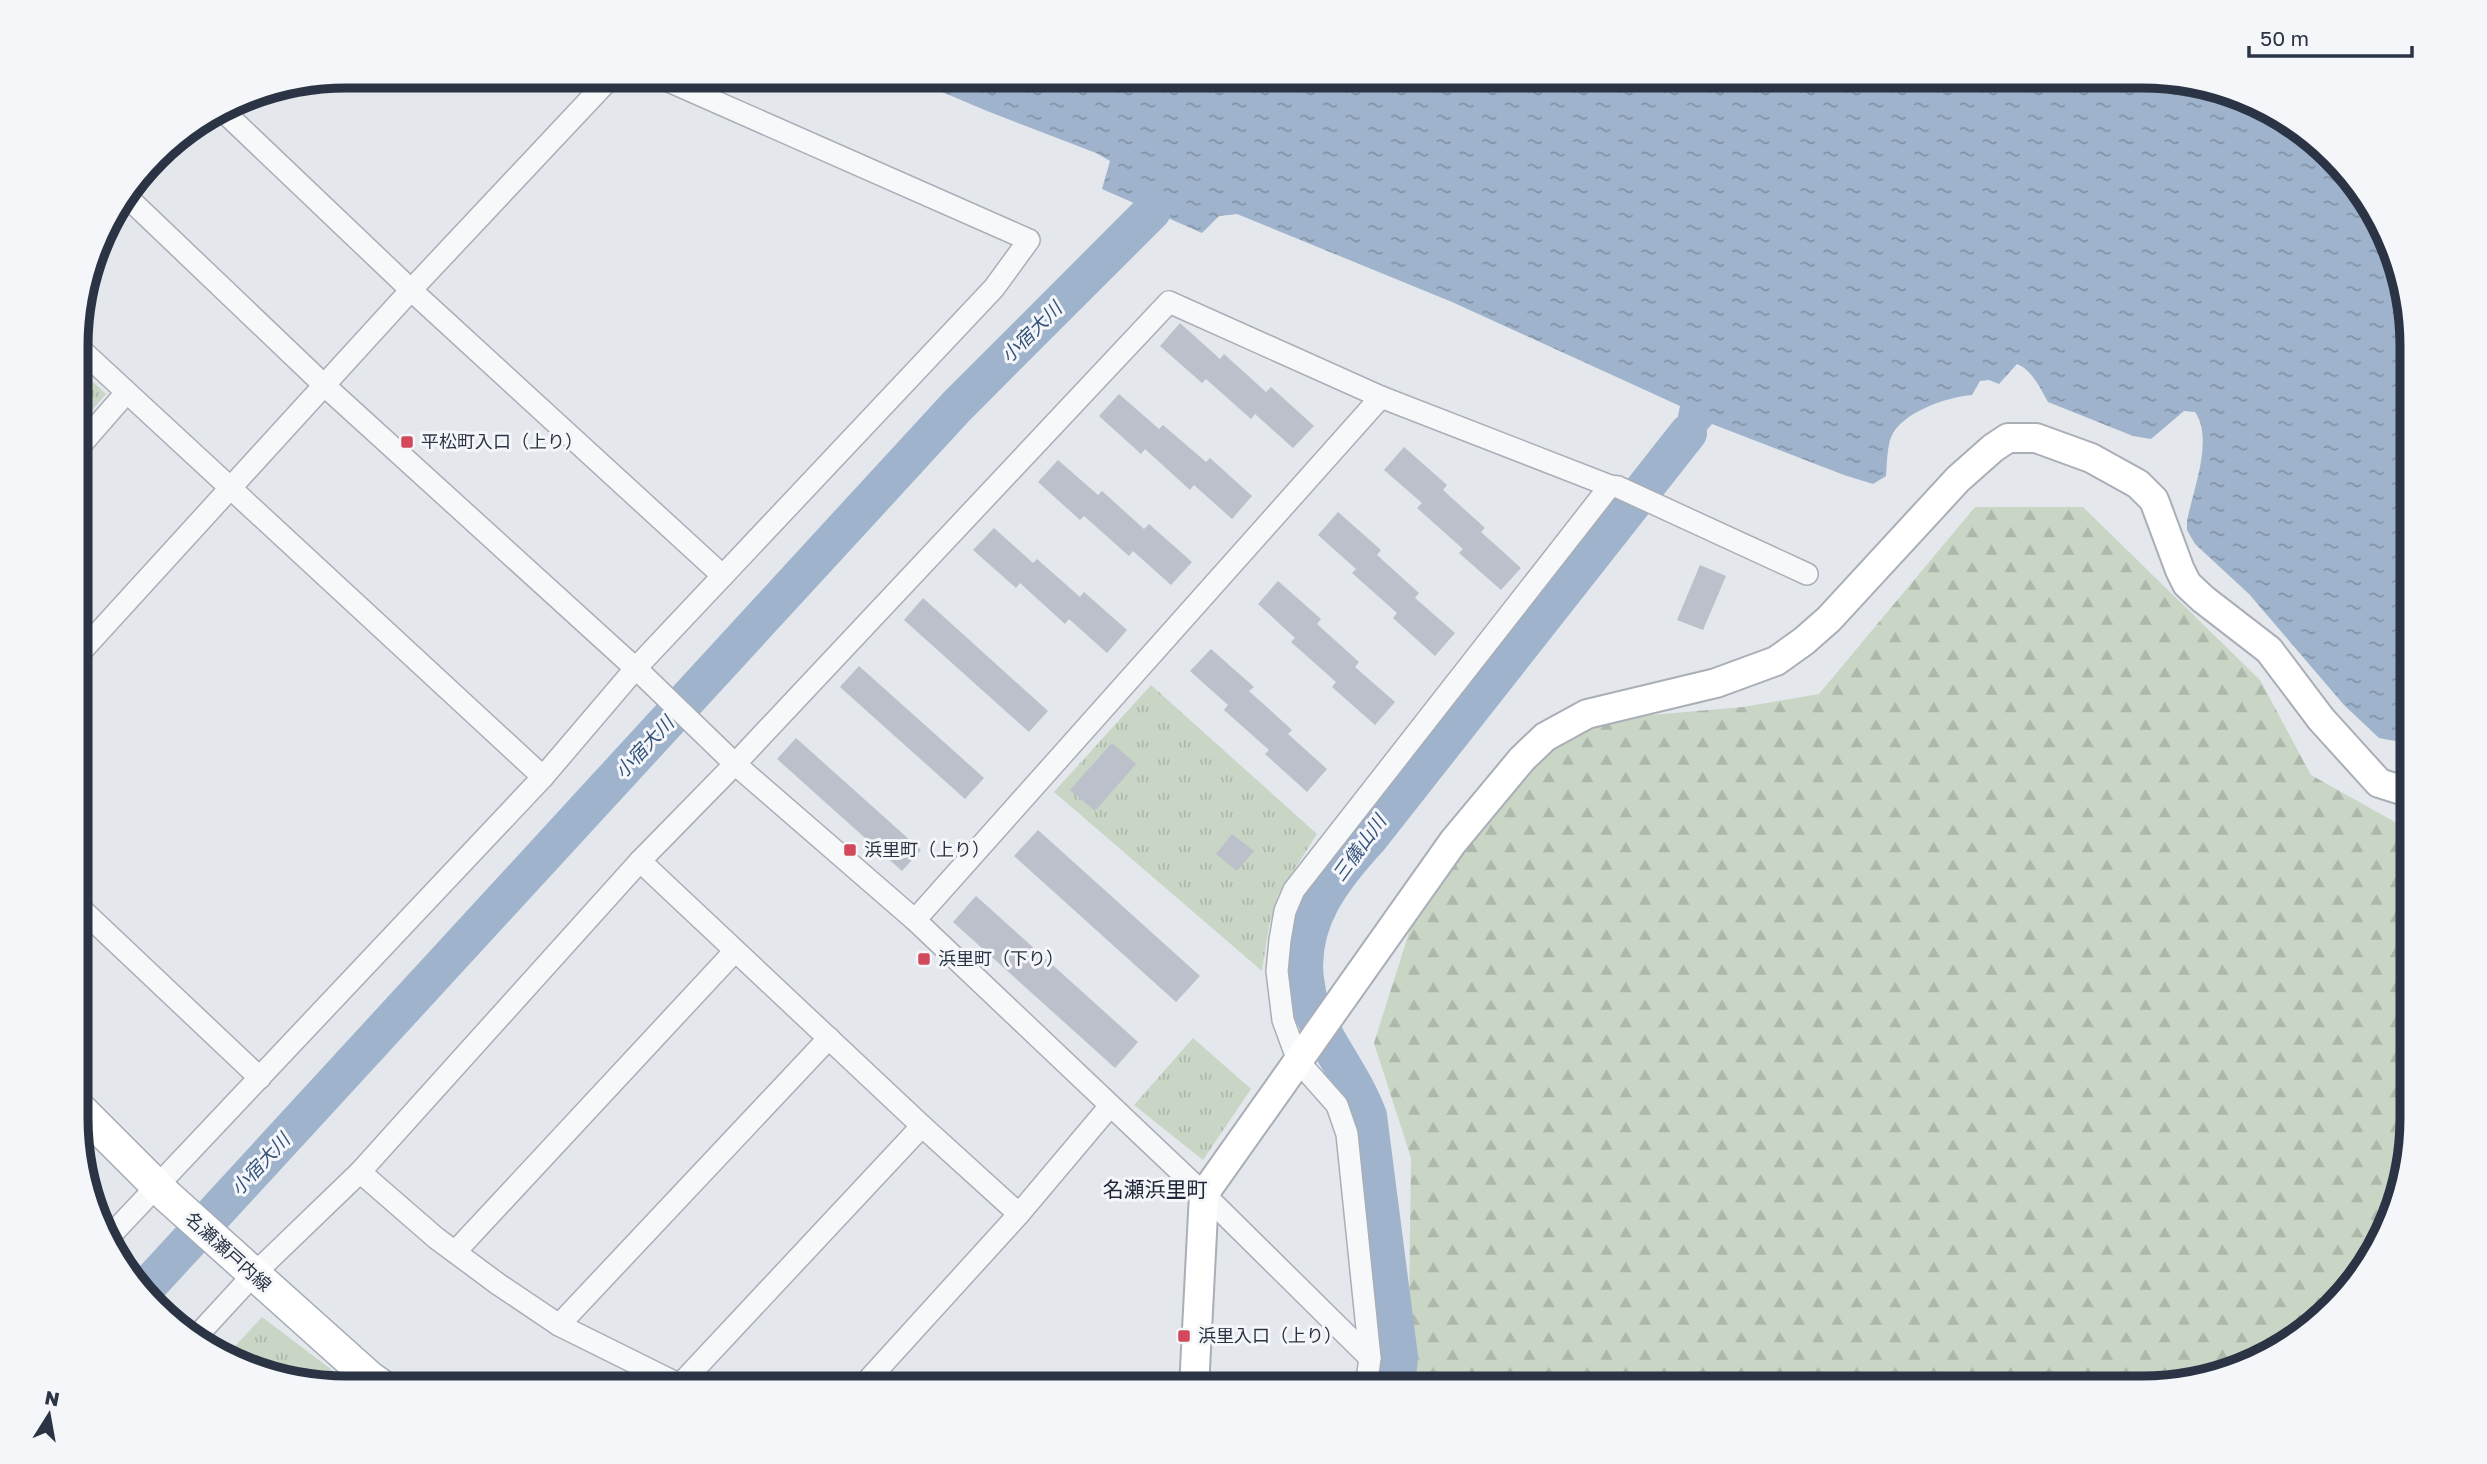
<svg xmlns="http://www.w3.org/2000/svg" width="2487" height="1464" font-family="'Golos Text','Noto Sans JP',sans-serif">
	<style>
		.forest { fill: url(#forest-firs) }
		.park { fill: url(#park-tufts) }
		.water { fill: url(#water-ripples) }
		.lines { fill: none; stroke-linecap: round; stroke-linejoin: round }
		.river { stroke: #9fb4cc; stroke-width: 38 }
		.building { fill: #bbc0ca }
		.street-casing { stroke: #a9aeb7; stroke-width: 24 }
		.secondary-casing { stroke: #a9aeb7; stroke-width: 32 }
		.primary-casing { stroke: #a3abb8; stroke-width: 35 }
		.street { stroke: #f7f8fa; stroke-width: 21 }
		.secondary { stroke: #fff; stroke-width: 28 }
		.primary { stroke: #fff; stroke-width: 32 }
		.poi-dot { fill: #d1495b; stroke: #f4f6f9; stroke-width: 2.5 }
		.labels { text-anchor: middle; stroke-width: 6; stroke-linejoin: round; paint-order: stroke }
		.poi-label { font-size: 18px; fill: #2b3445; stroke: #f4f6f9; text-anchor: start }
		.street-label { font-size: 18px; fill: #2b3445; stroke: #f4f6f9 }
		.water-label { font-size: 19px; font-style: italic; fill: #34527a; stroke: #f4f6f9 }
		.quarter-label { font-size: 21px; fill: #1d2536; stroke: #f4f6f9 }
		.rim { fill: none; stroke: #2b3445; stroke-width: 9 }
	</style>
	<defs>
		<pattern id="forest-firs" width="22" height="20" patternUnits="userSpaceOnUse" patternTransform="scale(1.75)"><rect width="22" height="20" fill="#c9d6c5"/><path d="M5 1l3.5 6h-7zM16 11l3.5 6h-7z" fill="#adb8ab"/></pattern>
		<pattern id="park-tufts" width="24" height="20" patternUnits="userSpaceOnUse" patternTransform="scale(1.75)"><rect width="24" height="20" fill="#c9d6c5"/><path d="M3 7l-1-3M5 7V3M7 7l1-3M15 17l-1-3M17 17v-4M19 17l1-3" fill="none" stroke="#adb8ab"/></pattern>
		<pattern id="water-ripples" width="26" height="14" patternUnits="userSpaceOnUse" patternTransform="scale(1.75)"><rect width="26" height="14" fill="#9fb4cc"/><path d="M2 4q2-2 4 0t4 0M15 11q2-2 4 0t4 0" fill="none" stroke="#8293a7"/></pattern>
	</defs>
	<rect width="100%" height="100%" fill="#e4e7ec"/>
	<polygon class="forest" points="1975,507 2083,507 2260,680 2311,775 2411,831 2411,1136 2375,1254 2332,1310 2277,1352 2159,1388 1408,1388 1411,1158 1374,1043 1425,882 1571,722 1743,707 1819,694"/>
	<g class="park">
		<polygon points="78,368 106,394 78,426"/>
		<polygon points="1151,685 1317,834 1278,895 1269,926 1262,971 1054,792"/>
		<polygon points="1193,1038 1251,1089 1203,1160 1134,1105"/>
		<polygon points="262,1317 357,1389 275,1379 224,1358"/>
	</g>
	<path class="water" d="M902 75H2142L2212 85 2277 112 2332 154 2375 210 2411 327V744L2379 738 2344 705 2249 594 2195 544 2187 530V521C2193 490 2214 439 2195 412L2184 411 2151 439 2133 436 2048 402C2040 388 2032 370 2017 364L1999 384 1989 380 1980 381 1972 395C1947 397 1902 412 1891 437 1887 448 1887 464 1886 476L1873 484 1844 475 1712 424 1700 438 1676 426 1680 406 1452 302 1237 214 1219 216 1202 233 1102 189 1110 161 1096 153 987 111Z"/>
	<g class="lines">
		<g class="river">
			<polyline points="144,1290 957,406 1152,211"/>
			<path d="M1396 1388 1399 1357 1368 1116C1353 1076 1326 1045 1310 1006 1307 998 1307 988 1305 980 1298 921 1333 877 1370 837L1688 433"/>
		</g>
	</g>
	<g class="building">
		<polygon points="1180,323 1220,359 1224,354 1266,392 1271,387 1314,426 1293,448 1255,414 1251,419 1206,379 1202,383 1160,346"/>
		<polygon points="1119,394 1159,429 1163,425 1206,462 1210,458 1252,496 1232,519 1194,485 1190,490 1145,449 1141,454 1099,416"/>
		<polygon points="1404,447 1447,485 1443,490 1485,528 1481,532 1521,568 1501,590 1459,553 1463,549 1417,508 1422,503 1384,470"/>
		<polygon points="1058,460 1098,495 1102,491 1144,529 1149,524 1192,562 1171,585 1133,551 1129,556 1084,516 1080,520 1038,482"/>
		<polygon points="1338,512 1381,550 1377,555 1419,593 1415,598 1455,633 1435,656 1393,618 1397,613 1352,573 1356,569 1318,535"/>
		<polygon points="994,528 1033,563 1037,559 1080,597 1084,592 1127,630 1107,653 1069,619 1065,624 1020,583 1016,588 973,550"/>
		<polygon points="1700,565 1726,576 1703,630 1677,620"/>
		<polygon points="1278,581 1321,619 1317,624 1359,662 1355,667 1395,702 1375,725 1332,687 1336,682 1291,642 1295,638 1258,604"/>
		<polygon points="923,598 1048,711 1029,732 904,620"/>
		<polygon points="1211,649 1254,687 1249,691 1292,730 1288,734 1327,769 1307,792 1265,754 1269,750 1224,710 1228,705 1190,671"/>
		<polygon points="859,666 984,778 965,799 840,687"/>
		<polygon points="796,738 921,850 902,871 777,759"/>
		<polygon points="1112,743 1136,764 1095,811 1070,790"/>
		<polygon points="1038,830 1200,976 1176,1002 1014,856"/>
		<polygon points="1232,834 1254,851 1237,871 1216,854"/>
		<polygon points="976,896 1138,1042 1115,1068 953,922"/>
	</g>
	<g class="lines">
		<g class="street-casing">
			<g id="street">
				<polyline points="221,109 411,290 723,576"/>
				<polyline points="126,196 325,386 645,677 735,764 915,920 1204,1194 1370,1358"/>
				<polyline points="78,347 543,777"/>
				<polyline points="78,448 126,393"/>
				<polyline points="78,655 411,290 613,75"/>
				<polyline points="640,861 922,1126 1019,1214"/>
				<polyline points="78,906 260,1078"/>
				<polyline points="915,920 1381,397"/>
				<polyline points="360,1172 436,1238 498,1284 559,1325 688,1389"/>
				<polyline points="109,1237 543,777 635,669 994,288 1029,240 655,75"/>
				<polyline points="455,1252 735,951"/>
				<polyline points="559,1325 829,1038"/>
				<polyline points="195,1338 253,1275 360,1172 640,861 735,764 1169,302 1381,397 1610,486 1618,487 1807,574"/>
				<polyline points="1366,1388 1370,1358 1347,1134 1337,1105 1298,1061 1283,1020 1277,971 1280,940 1285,911 1294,890 1610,486"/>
				<polyline points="676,1389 922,1126"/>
				<polyline points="860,1389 1019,1214 1110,1106"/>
			</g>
		</g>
		<g class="secondary-casing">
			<polyline id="secondary" points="1194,1388 1204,1194 1453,842 1522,759 1545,737 1587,714 1716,683 1776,661 1804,641 1829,619 1958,479 1993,448 2008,438 2036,438 2091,458 2138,484 2154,500 2180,570 2187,584 2203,599 2269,650 2321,719 2379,783 2411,793"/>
		</g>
		<g class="primary-casing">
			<polyline id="primary" points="78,1107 166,1195 369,1377 386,1389"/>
		</g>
		<use href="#street" class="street"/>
		<use href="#secondary" class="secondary"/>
		<use href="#primary" class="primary"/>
	</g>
	<g class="poi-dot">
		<rect x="400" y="435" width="14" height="14" rx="3.5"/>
		<rect x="843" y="843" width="14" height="14" rx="3.5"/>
		<rect x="917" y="952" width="14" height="14" rx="3.5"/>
		<rect x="1177" y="1329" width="14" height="14" rx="3.5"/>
	</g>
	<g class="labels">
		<g class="poi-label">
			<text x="421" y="448">平松町入口（上り）</text>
			<text x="864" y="856">浜里町（上り）</text>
			<text x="938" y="965">浜里町（下り）</text>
			<text x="1198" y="1342">浜里入口（上り）</text>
		</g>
		<g class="street-label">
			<text transform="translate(228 1252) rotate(42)" y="6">名瀬瀬戸内線</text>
		</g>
		<g class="water-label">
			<text transform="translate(1031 332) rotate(-45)" y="7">小宿大川</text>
			<text transform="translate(644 747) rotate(-47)" y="7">小宿大川</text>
			<text transform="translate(1359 848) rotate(-54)" y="7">三儀山川</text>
			<text transform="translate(260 1164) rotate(-47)" y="7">小宿大川</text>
		</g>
		<g class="quarter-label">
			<text x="1155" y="1197">名瀬浜里町</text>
		</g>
	</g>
	<path d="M0 0H2487V1464H0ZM346 88H2142A258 258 0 0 1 2400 346V1118A258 258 0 0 1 2142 1376H346A258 258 0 0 1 88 1118V346A258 258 0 0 1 346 88Z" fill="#f4f6f9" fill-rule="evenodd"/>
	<path class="rim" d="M346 88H2142A258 258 0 0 1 2400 346V1118A258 258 0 0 1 2142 1376H346A258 258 0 0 1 88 1118V346A258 258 0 0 1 346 88Z"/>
	<g transform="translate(49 1415) rotate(11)" stroke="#f4f6f9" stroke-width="5" paint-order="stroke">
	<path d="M0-5L12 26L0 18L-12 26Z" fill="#2b3445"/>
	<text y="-10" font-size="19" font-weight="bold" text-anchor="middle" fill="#2b3445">N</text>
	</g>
	<path d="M2249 46v10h163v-10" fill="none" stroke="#2b3445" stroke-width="3.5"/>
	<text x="2260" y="46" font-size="21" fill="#2b3445" stroke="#f4f6f9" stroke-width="5" paint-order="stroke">50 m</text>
</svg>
